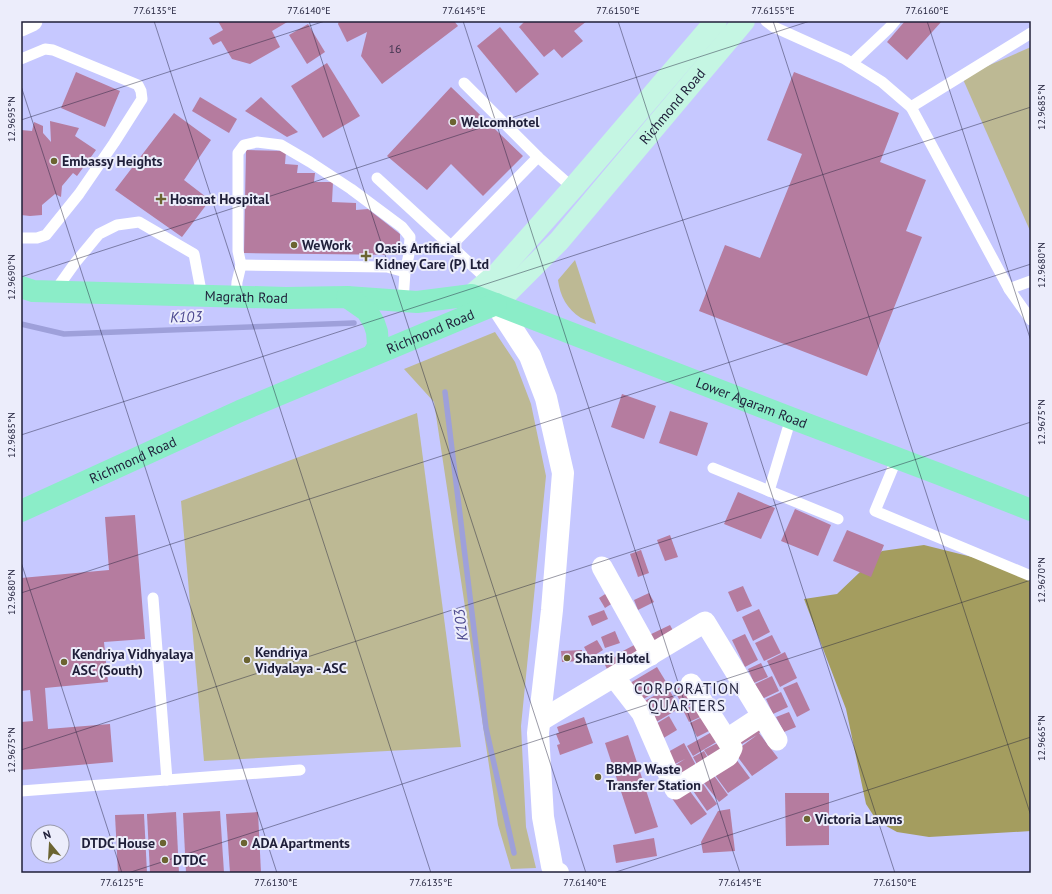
<svg xmlns="http://www.w3.org/2000/svg" width="1052" height="894" font-family="'PT Sans',sans-serif">
	<style>
		.green { fill: #bdb994 }
		.forest { fill: #a49d5f }
		.lines { fill: none; stroke-linecap: round; stroke-linejoin: round }
		.stream { stroke: #9ea0da; stroke-width: 5.5 }
		.building { fill: #b57c9f }
		.service { stroke: #fff; stroke-width: 11 }
		.minor { stroke: #fff; stroke-width: 21 }
		.tertiary { stroke: #fff; stroke-width: 22 }
		.secondary { stroke: #c5f6e3; stroke-width: 22 }
		.primary { stroke: #8bedc8; stroke-width: 22 }
		.ticks { fill: none; stroke: #1f1f39; stroke-width: 1; stroke-opacity: 0.45 }
		.poi-dot { fill: #6b6431; stroke: #ecedfb; stroke-width: 1.5 }
		.labels { text-anchor: middle; stroke-width: 4; stroke-linejoin: round; paint-order: stroke }
		.number-label { font-size: 12px; fill: #443652 }
		.street-label { font-size: 14px; fill: #1f1f39; stroke: #ecedfb }
		.poi-label { font-size: 14px; font-weight: bold; fill: #1f1f39; stroke: #ecedfb; text-anchor: start }
		.water-label { font-size: 15px; font-style: italic; fill: #4b488f; stroke: #ecedfb }
		.neighbourhood-label { font-size: 15px; letter-spacing: 1px; fill: #1f1f39; stroke: #ecedfb }
		.neatline { fill: none; stroke: #1f1f39; stroke-width: 1.5 }
		.ticks-label { font-size: 10px; text-anchor: middle; fill: #1f1f39 }
	</style>
	<rect width="100%" height="100%" fill="#c6c8ff"/>
	<g class="green">
		<polygon points="1031,47 1031,233 962,77"/>
		<path d="M575 260 596 324C591 322 585 320 581 318 567 309 560 296 558 280Z"/>
		<polygon points="495,332 515,362 531,404 546,476 521,726 526,827 536,868 511,869 498,825 434,402 404,369"/>
		<polygon points="417,413 461,747 204,761 181,501"/>
	</g>
	<polygon class="forest" points="924,545 1008,566 1031,578 1031,831 929,837 897,832 877,821 866,804 846,709 804,599 837,594 882,551"/>
	<g class="lines">
		<g class="stream">
			<polyline points="21,324 64,334 354,323"/>
			<polyline points="445,392 486,728 514,853"/>
		</g>
	</g>
	<g class="building">
		<polygon points="218,21 289,21 272,31 280,47 250,64 232,59 221,41 213,45 209,38 223,30"/>
		<polygon points="339,21 454,21 458,26 382,84 361,56 367,32 347,42 338,24"/>
		<polygon points="525,21 587,21 574,31 583,41 562,58 554,49 544,57 519,27"/>
		<polygon points="905,21 942,21 907,60 887,42"/>
		<polygon points="308,24 325,52 307,64 289,35"/>
		<polygon points="500,27 539,74 516,93 477,46"/>
		<polygon points="327,63 360,116 323,138 291,86"/>
		<polygon points="76,72 120,91 105,127 61,108"/>
		<polygon points="794,72 899,113 880,162 926,180 906,231 922,237 867,376 699,311 725,245 760,258 802,154 767,140"/>
		<polygon points="451,87 523,156 483,196 451,164 427,190 387,156"/>
		<polygon points="200,97 237,119 229,133 192,111"/>
		<polygon points="261,97 298,132 287,137 245,111"/>
		<polygon points="174,113 211,140 184,180 210,200 182,237 115,190"/>
		<polygon points="50,121 79,128 75,136 96,150 77,176 73,173 62,186 61,197 55,194 42,205 42,215 30,216 21,215 21,130 32,131 34,122 43,126 43,133 51,142"/>
		<polygon points="246,150 286,151 285,164 298,165 297,173 315,173 314,182 333,182 332,202 356,203 356,210 368,209 400,234 400,255 244,253"/>
		<polygon points="622,394 656,406 644,439 611,427"/>
		<polygon points="670,411 708,423 697,456 659,443"/>
		<polygon points="738,492 775,508 761,539 724,524"/>
		<polygon points="795,509 831,525 818,556 781,541"/>
		<polygon points="135,515 145,639 104,642 108,682 45,688 48,729 110,724 113,762 21,770 21,722 33,721 30,690 21,691 21,578 109,570 105,517"/>
		<polygon points="847,530 884,545 871,577 833,561"/>
		<polygon points="670,535 678,557 665,561 657,540"/>
		<polygon points="641,550 649,573 638,577 630,554"/>
		<polygon points="743,586 752,606 737,612 728,592"/>
		<polygon points="613,589 619,599 605,608 599,598"/>
		<polygon points="649,593 654,602 638,610 634,600"/>
		<polygon points="759,609 770,632 753,641 742,617"/>
		<polygon points="604,610 608,619 592,626 588,616"/>
		<polygon points="670,625 677,638 652,651 645,637"/>
		<polygon points="615,631 620,643 605,648 601,637"/>
		<polygon points="745,634 758,660 745,667 732,640"/>
		<polygon points="772,635 781,653 764,661 755,643"/>
		<polygon points="597,640 603,650 590,658 584,647"/>
		<polygon points="638,643 644,654 627,664 621,652"/>
		<polygon points="582,650 582,661 562,662 561,651"/>
		<polygon points="785,652 797,678 780,687 767,661"/>
		<polygon points="620,654 627,665 610,675 604,663"/>
		<polygon points="761,663 768,677 754,683 748,669"/>
		<polygon points="657,667 668,685 640,701 630,683"/>
		<polygon points="772,676 779,691 762,699 755,684"/>
		<polygon points="797,682 810,710 797,717 783,688"/>
		<polygon points="689,683 698,701 684,708 674,690"/>
		<polygon points="668,688 680,708 653,724 641,703"/>
		<polygon points="781,692 788,707 773,714 766,699"/>
		<polygon points="699,702 705,715 689,722 683,710"/>
		<polygon points="789,712 796,727 784,732 776,717"/>
		<polygon points="706,715 713,729 697,737 690,723"/>
		<polygon points="669,716 677,730 662,739 654,725"/>
		<polygon points="584,717 593,743 560,755 557,745 560,744 556,734 559,733 557,727"/>
		<polygon points="759,720 765,729 759,733 778,758 752,776 734,752 757,735 737,747 732,738"/>
		<polygon points="717,729 723,738 693,756 687,746"/>
		<polygon points="628,735 658,827 635,834 605,743"/>
		<polygon points="723,740 729,751 711,761 704,750"/>
		<polygon points="684,743 698,769 682,779 674,766 685,759 675,764 668,752"/>
		<polygon points="704,751 710,762 699,768 693,757"/>
		<polygon points="733,755 750,778 728,793 712,771"/>
		<polygon points="710,770 728,795 719,802 700,778"/>
		<polygon points="699,778 717,804 707,811 689,785"/>
		<polygon points="686,786 707,814 691,825 671,797"/>
		<polygon points="785,793 829,793 829,845 786,846"/>
		<polygon points="730,809 735,851 703,853 701,842 718,811"/>
		<polygon points="220,811 224,873 186,873 183,813"/>
		<polygon points="176,812 179,873 150,873 147,814"/>
		<polygon points="258,812 261,873 230,873 226,814"/>
		<polygon points="144,814 147,873 118,873 115,815"/>
		<polygon points="654,838 657,856 616,863 613,845"/>
	</g>
	<g class="lines">
		<g class="service">
			<polyline points="766,21 774,27 845,59 882,82 911,107 1009,289 1031,281"/>
			<polyline points="21,59 45,49 53,50 138,85 141,91 142,99 114,143 79,194 46,235 37,238 21,238"/>
			<polyline points="852,63 889,28 895,21"/>
			<polyline points="464,83 538,157 573,188"/>
			<polyline points="911,107 1031,33"/>
			<polyline points="377,178 489,281"/>
			<polyline points="451,246 538,157"/>
			<polyline points="241,265 387,267 405,272"/>
			<polyline points="1009,289 1031,320"/>
			<polyline points="55,291 75,263 99,234 117,225 139,222 194,254 202,296"/>
			<polyline points="236,297 237,282 241,265 238,251 238,153 244,145 257,142 281,145 310,162 351,189 402,227 410,237 409,254 405,272 403,302"/>
			<polyline points="897,458 875,511 1031,576"/>
			<polyline points="713,468 838,519"/>
			<polyline points="769,491 791,418"/>
			<polyline points="153,598 167,780"/>
			<polyline points="21,791 300,770"/>
		</g>
		<g class="minor">
			<polyline points="21,26 32,21"/>
			<polyline points="602,567 651,655"/>
			<polyline points="614,677 642,713 675,789 728,756 732,748 691,684"/>
			<polyline points="540,721 705,622 777,740"/>
			<polyline points="727,739 762,716"/>
		</g>
		<polyline class="tertiary" points="496,304 530,356 546,398 563,473 552,610 538,733 543,817 552,866 554,871 558,873"/>
		<g class="secondary">
			<polyline points="472,295 498,273 573,188 716,21"/>
			<path id="s1" d="M496 304 559 241 744 21"/>
		</g>
		<g class="primary">
			<path id="s2" d="M21 287 33 291 286 298 347 297 417 302 472 295 791 418 939 474 1031 510"/>
			<polyline points="347,297 367,311 374,323 377,332 378,346 373,355"/>
			<path id="s3" d="M21 511 240 411 496 304"/>
		</g>
	</g>
	<path class="ticks" d="M154 21 431 873M309 21 586 873M463 21 740 873M618 21 895 873M773 21 1031 816M927 21 1031 341M21 86 277 873M21 120 325 21M21 277 810 21M21 435 1031 107M21 562 122 873M21 593 1031 264M21 750 1031 422M128 873 1031 580M613 873 1031 737"/>
	<g class="poi-dot">
		<circle cx="453" cy="122" r="4"/>
		<circle cx="54" cy="161" r="4"/>
		<path d="M159 193h4v4h4v4h-4v4h-4v-4h-4v-4h4z"/>
		<circle cx="294" cy="245" r="4"/>
		<path d="M364 250h4v4h4v4h-4v4h-4v-4h-4v-4h4z"/>
		<circle cx="567" cy="658" r="4"/>
		<circle cx="247" cy="660" r="4"/>
		<circle cx="64" cy="662" r="4"/>
		<circle cx="598" cy="777" r="4"/>
		<circle cx="807" cy="819" r="4"/>
		<circle cx="163" cy="843" r="4"/>
		<circle cx="244" cy="843" r="4"/>
		<circle cx="165" cy="860" r="4"/>
	</g>
	<g class="labels">
		<g class="number-label">
			<text x="395" y="53">16</text>
		</g>
		<g class="street-label">
			<text dy="5" stroke="none"><textPath href="#s1" startOffset="265">Richmond Road</textPath></text>
			<text dy="5" stroke="none"><textPath href="#s2" startOffset="226">Magrath Road</textPath></text>
			<text dy="5" stroke="none"><textPath href="#s3" startOffset="447">Richmond Road</textPath></text>
			<text dy="5" stroke="none"><textPath href="#s2" startOffset="752">Lower Agaram Road</textPath></text>
			<text dy="5" stroke="none"><textPath href="#s3" startOffset="123">Richmond Road</textPath></text>
		</g>
		<g class="poi-label">
			<text x="461" y="127">Welcomhotel</text>
			<text x="62" y="166">Embassy Heights</text>
			<text x="170" y="204">Hosmat Hospital</text>
			<text x="302" y="250">WeWork</text>
			<text x="375" y="253">Oasis Artificial<tspan x="375" dy="16">Kidney Care (P) Ltd</tspan></text>
			<text x="255" y="657">Kendriya<tspan x="255" dy="16">Vidyalaya - ASC</tspan></text>
			<text x="72" y="659">Kendriya Vidhyalaya<tspan x="72" dy="16">ASC (South)</tspan></text>
			<text x="575" y="663">Shanti Hotel</text>
			<text x="606" y="774">BBMP Waste<tspan x="606" dy="16">Transfer Station</tspan></text>
			<text x="815" y="824">Victoria Lawns</text>
			<text x="155" y="848" text-anchor="end">DTDC House</text>
			<text x="252" y="848">ADA Apartments</text>
			<text x="173" y="865">DTDC</text>
		</g>
		<g class="water-label">
			<text transform="translate(186 317) rotate(-2)" y="5">K103</text>
			<text transform="translate(461 625) rotate(-97)" y="5">K103</text>
		</g>
		<g class="neighbourhood-label">
			<text x="687" y="694">CORPORATION<tspan x="687" dy="17">QUARTERS</tspan></text>
		</g>
	</g>
	<rect width="1052" height="894" fill="none" stroke="#ecedfb" stroke-width="44"/>
	<g transform="translate(50 844) rotate(342)"><circle r="19" fill="#ecedfb" stroke="#9a9bad"/>
	<path d="M0-3L7 15L0 10L-7 15Z" fill="#6b6431"/>
	<text y="-6" font-size="11" font-weight="bold" text-anchor="middle" fill="#1f1f39">N</text>
	</g>
	<rect x="22" y="22" width="1008" height="850" class="neatline"/>
	<g class="ticks-label">
		<text x="155" y="14">77.6135°E</text>
		<text x="309" y="14">77.6140°E</text>
		<text x="464" y="14">77.6145°E</text>
		<text x="618" y="14">77.6150°E</text>
		<text x="773" y="14">77.6155°E</text>
		<text x="927" y="14">77.6160°E</text>
		<text transform="translate(1041 107) rotate(-90)" y="4">12.9685°N</text>
		<text transform="translate(11 119) rotate(-90)" y="4">12.9695°N</text>
		<text transform="translate(1041 265) rotate(-90)" y="4">12.9680°N</text>
		<text transform="translate(11 277) rotate(-90)" y="4">12.9690°N</text>
		<text transform="translate(1041 422) rotate(-90)" y="4">12.9675°N</text>
		<text transform="translate(11 435) rotate(-90)" y="4">12.9685°N</text>
		<text transform="translate(1041 580) rotate(-90)" y="4">12.9670°N</text>
		<text transform="translate(11 592) rotate(-90)" y="4">12.9680°N</text>
		<text transform="translate(1041 738) rotate(-90)" y="4">12.9665°N</text>
		<text transform="translate(11 750) rotate(-90)" y="4">12.9675°N</text>
		<text x="122" y="886">77.6125°E</text>
		<text x="276" y="886">77.6130°E</text>
		<text x="431" y="886">77.6135°E</text>
		<text x="585" y="886">77.6140°E</text>
		<text x="740" y="886">77.6145°E</text>
		<text x="895" y="886">77.6150°E</text>
	</g>
</svg>
